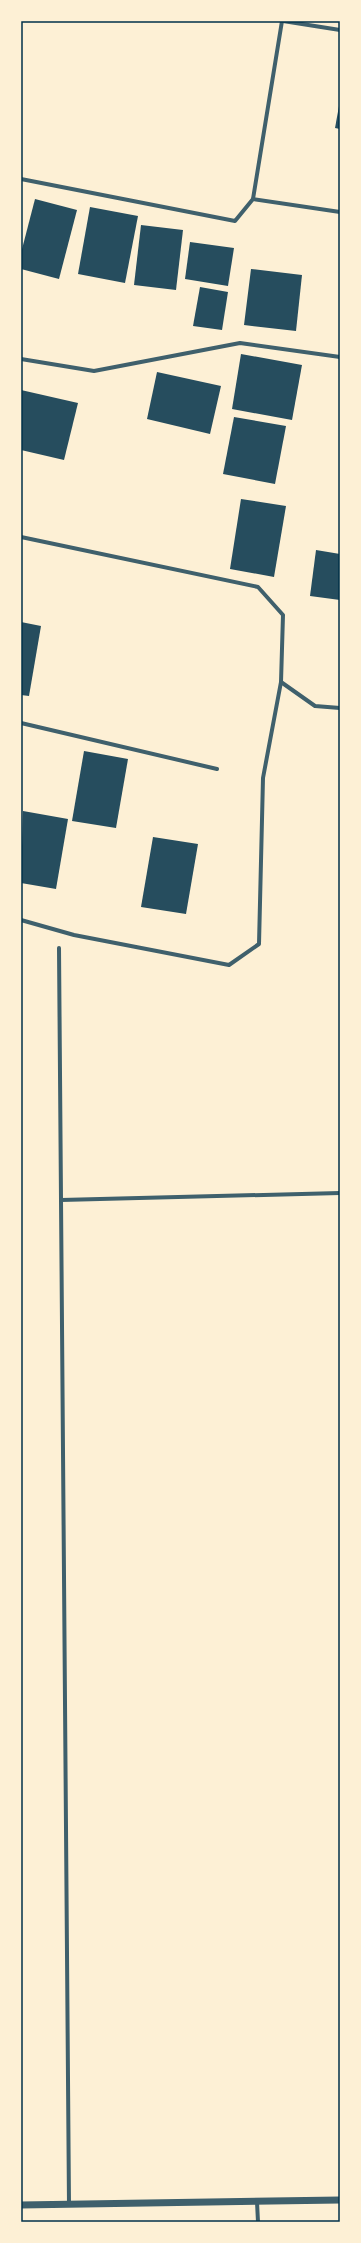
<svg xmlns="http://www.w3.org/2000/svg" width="361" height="2243" font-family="'Noto Serif',serif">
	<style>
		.building { fill: #264d5e }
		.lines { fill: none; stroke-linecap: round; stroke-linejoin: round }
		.minor { stroke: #3f606c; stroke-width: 4 }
		.tertiary { stroke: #3f606c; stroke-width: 7 }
		.neatline { fill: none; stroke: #003049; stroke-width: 1.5 }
	</style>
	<rect width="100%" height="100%" fill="#fdf0d5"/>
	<g class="building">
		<polygon points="339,106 340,106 340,129 335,128"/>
		<polygon points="35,199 77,210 59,279 21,269 21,253"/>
		<polygon points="90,207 138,216 125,283 78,274"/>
		<polygon points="141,225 183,230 176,290 134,285"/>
		<polygon points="190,242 234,248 228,286 185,279"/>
		<polygon points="251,269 302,275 296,331 244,325"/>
		<polygon points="200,287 228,292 222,330 193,326"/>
		<polygon points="241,354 302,365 292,420 232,409"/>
		<polygon points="157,372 221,386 210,434 147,419"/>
		<polygon points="21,390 78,403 64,460 21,450"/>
		<polygon points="234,417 286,426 275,484 223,474"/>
		<polygon points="241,499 286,506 274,577 230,569"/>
		<polygon points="316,550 340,554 340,600 310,596"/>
		<polygon points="21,622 41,626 29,696 21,695"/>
		<polygon points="84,751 128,759 116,828 72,821"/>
		<polygon points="23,811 68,819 56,889 21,883"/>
		<polygon points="153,837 198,844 186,914 141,907"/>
	</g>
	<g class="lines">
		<g class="minor">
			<polyline points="283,21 340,30"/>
			<polyline points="21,179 235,221 253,199 282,21"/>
			<polyline points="253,199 340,212"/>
			<polyline points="21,359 94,371 240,343 340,357"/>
			<polyline points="21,537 258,587 283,615 281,682 315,706 340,708"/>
			<polyline points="21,723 217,769"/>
			<polyline points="21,920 74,935 229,965 259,944 263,778 281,682"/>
			<polyline points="59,948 69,2205"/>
			<polyline points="61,1200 340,1193"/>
			<polyline points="257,2202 258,2222"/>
		</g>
		<polyline class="tertiary" points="21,2205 340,2200"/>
	</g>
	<rect width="361" height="2243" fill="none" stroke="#fdf0d5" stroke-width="44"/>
	<rect x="22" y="22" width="317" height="2199" class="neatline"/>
</svg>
